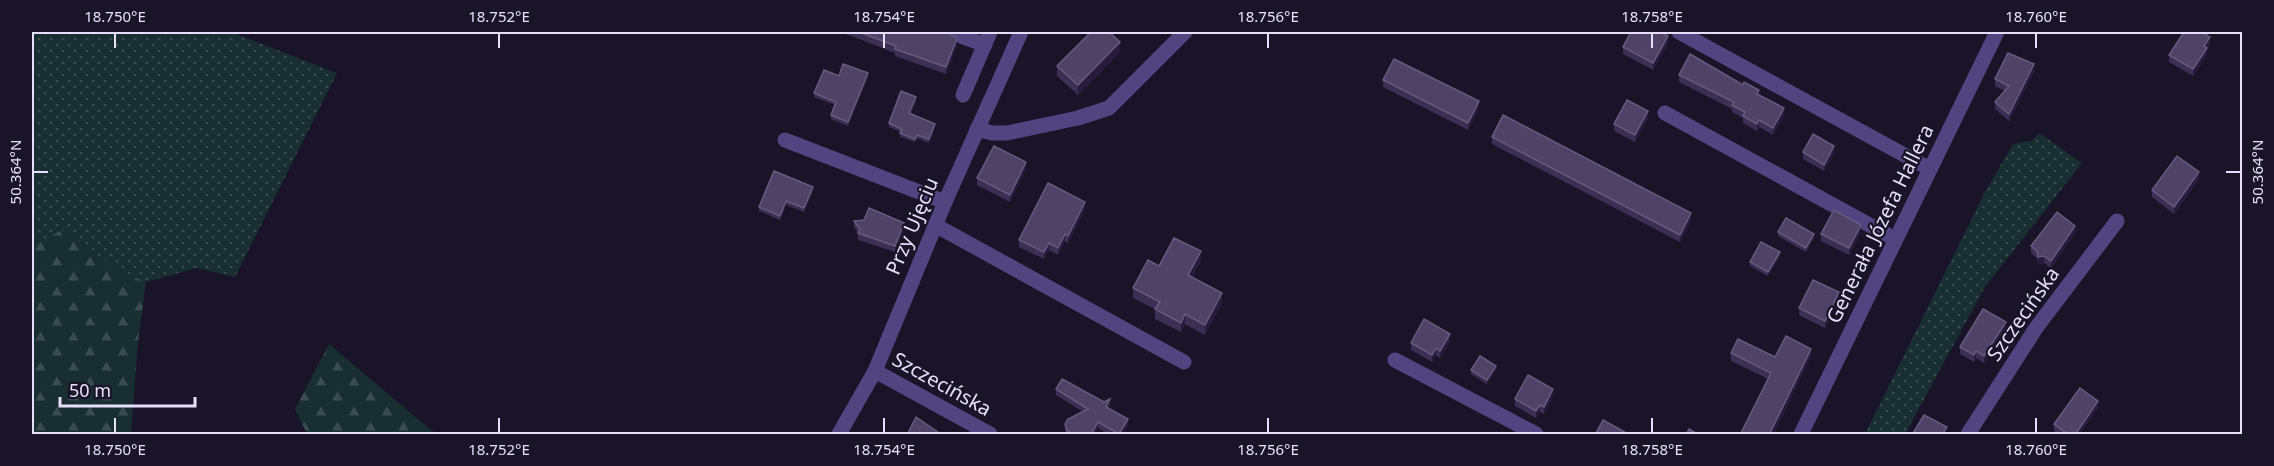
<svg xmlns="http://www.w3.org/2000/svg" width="2274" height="466" font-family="'Noto Sans',sans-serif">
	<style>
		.green { fill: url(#green-dots) }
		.forest { fill: url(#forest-firs) }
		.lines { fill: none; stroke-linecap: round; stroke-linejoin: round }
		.minor { stroke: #504581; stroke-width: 15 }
		.wall { fill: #3c2f54 }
		.shaded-wall { fill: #271c3b }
		.building { fill: #4e4266; stroke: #665b7d; stroke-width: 1.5 }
		.ticks { fill: none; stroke: #e6dffb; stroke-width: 2 }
		.labels { text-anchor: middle; stroke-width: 4.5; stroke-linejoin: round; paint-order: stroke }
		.street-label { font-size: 20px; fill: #e6dffb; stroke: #1a1428 }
		.neatline { fill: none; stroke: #e6dffb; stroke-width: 2 }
		.ticks-label { font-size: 15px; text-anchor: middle; fill: #e6dffb }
	</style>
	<defs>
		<pattern id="green-dots" width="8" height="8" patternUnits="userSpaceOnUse" patternTransform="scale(1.5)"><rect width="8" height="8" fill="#182e31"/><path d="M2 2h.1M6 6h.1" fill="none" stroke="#3a4c50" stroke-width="1.8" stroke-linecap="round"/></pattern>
		<pattern id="forest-firs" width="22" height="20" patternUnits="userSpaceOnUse" patternTransform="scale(1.5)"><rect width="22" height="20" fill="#182e31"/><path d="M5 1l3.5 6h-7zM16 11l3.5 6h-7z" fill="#3a4c50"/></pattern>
	</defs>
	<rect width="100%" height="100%" fill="#1a1428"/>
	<g class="green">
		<polygon points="32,32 231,32 337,73 235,277 197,268 146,282 120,271 32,381"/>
		<polygon points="2039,133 2082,163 1985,287 1905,434 1865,434 1984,194 2013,144 2031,141"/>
	</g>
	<g class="forest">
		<polygon points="62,230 120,271 146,282 138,342 131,434 32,434 32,246"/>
		<polygon points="329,344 426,426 436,434 307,434 295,409"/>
	</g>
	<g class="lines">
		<g class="minor">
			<polyline points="950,32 985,45"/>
			<polyline points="1679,32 1930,169"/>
			<polyline points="963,95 990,32"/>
			<polyline points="1665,113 1895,239"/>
			<polyline points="977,129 992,133 1007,133 1078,118 1109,108 1185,32"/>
			<polyline points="785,140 945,202"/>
			<polyline points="935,225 1184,362"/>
			<polyline points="1395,360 1536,434"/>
			<polyline points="875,371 990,434"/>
			<polyline points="839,434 875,371 945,202 1021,32"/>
			<polyline points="1801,434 1997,32"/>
			<polyline points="1968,434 2036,328 2117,221"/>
		</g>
	</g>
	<g class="wall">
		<polygon points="841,32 946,32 957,45 946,74 895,56 895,53"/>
		<polygon points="1668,43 1653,70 1623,54 1623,47"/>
		<polygon points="2210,44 2207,49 2207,55 2193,76 2169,62 2169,55"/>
		<polygon points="1120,52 1078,95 1057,76 1057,66"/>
		<polygon points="2034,71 2009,121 1995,109 1995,102 2005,91 1995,86 1995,79"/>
		<polygon points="1679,75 1759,95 1784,115 1773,135 1759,127 1757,131 1743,123 1743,118 1732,112 1732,109 1679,82"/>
		<polygon points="839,76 868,77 848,126 831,119 831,115 835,105 814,97 814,93"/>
		<polygon points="1383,80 1479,108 1468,130 1383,87"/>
		<polygon points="916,101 911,114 935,127 929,143 917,138 915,142 900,137 901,132 889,127 889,123"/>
		<polygon points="1648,118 1635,142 1614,131 1614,124"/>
		<polygon points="1492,137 1691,220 1680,242 1492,144"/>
		<polygon points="1803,152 1834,153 1824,171 1803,159"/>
		<polygon points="1026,169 1010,202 977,185 977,178"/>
		<polygon points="2199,179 2174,214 2152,197 2152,190"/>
		<polygon points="813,191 804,212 786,205 780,220 759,211 759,207"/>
		<polygon points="1085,209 1068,243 1065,241 1058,255 1049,250 1044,259 1019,247 1019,240"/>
		<polygon points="854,221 904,230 895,252 858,240 858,233 854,227"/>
		<polygon points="1778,232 1814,238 1806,252 1778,236"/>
		<polygon points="1861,232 1849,255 1821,241 1821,234"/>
		<polygon points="2075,233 2051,268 2044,263 2038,264 2037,258 2031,253 2031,246"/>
		<polygon points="1780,256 1768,276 1750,266 1750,262"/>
		<polygon points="1201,261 1192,277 1222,303 1205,335 1185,324 1181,332 1155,319 1155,309 1133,298 1133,288 1159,266"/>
		<polygon points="1839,299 1825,328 1799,315 1799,308"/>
		<polygon points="2006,329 1984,363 1976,358 1974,362 1960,354 1960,347"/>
		<polygon points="1450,341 1440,358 1436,355 1432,362 1411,350 1411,343"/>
		<polygon points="1731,353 1775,357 1811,356 1773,435 1740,435 1768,379 1731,361"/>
		<polygon points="1496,369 1487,384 1471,374 1471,370"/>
		<polygon points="1056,389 1104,402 1110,405 1109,409 1128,426 1123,435 1109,435 1098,428 1094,435 1067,435 1065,430 1065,424 1083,412 1056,395"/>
		<polygon points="1553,396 1544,414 1540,412 1536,418 1515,406 1515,399"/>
		<polygon points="2098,408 2079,435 2059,435 2054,431 2054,424"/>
	</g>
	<g class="shaded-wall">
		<polygon points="1668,36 1668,43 1653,70 1653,63"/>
		<polygon points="2210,37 2210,44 2207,49 2207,55 2193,76 2193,69"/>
		<polygon points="957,38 957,45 946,74 946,67"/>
		<polygon points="1120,42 1120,52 1078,95 1078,85"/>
		<polygon points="2034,64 2034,71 2009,121 2009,114"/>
		<polygon points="868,73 868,77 848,126 848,122"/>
		<polygon points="916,97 916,101 909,117 909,113"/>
		<polygon points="1479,101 1479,108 1468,130 1468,123"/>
		<polygon points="1784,108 1784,115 1773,135 1773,128"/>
		<polygon points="1648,111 1648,118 1635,142 1635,135"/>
		<polygon points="1759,120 1759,127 1757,131 1757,124"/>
		<polygon points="935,124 935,127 929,143 929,139"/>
		<polygon points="1834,146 1834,153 1824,171 1824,165"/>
		<polygon points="1026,162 1026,169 1010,202 1010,195"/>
		<polygon points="2199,172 2199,179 2174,214 2174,207"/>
		<polygon points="813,187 813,191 804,212 804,208"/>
		<polygon points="786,201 786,205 780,220 780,216"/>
		<polygon points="1085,202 1085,209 1068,243 1068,236"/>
		<polygon points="1691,213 1691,220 1680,242 1680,235"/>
		<polygon points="904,223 904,230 895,252 895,246"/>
		<polygon points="1861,225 1861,232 1849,255 1849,248"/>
		<polygon points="2075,226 2075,233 2051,268 2051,261"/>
		<polygon points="1065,234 1065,241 1058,255 1058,248"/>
		<polygon points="1814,234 1814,238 1806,252 1806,248"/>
		<polygon points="1049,243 1049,250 1044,259 1044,252"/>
		<polygon points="1201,251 1201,261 1188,285 1188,275"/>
		<polygon points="1780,252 1780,256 1768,276 1768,272"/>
		<polygon points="2044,256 2044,263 2038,264 2038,257"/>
		<polygon points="1839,292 1839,299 1825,328 1825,321"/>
		<polygon points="1222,293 1222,303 1205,335 1205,325"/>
		<polygon points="1185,314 1185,324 1181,332 1181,323"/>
		<polygon points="2006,322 2006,329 1984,363 1984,356"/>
		<polygon points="1450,334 1450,341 1440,358 1440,351"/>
		<polygon points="1436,348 1436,355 1432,362 1432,355"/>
		<polygon points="1811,349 1811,356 1773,435 1769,435"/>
		<polygon points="1976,351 1976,358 1974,362 1974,355"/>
		<polygon points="1496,366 1496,369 1487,384 1487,380"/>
		<polygon points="1553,389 1553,396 1544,414 1544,407"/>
		<polygon points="1110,399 1110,405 1106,413 1106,407"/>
		<polygon points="2098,401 2098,408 2079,435 2075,435"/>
		<polygon points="1540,405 1540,412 1536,418 1536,411"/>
		<polygon points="1128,419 1128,426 1123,435 1119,435"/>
		<polygon points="1098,422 1098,428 1094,435 1091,435"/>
		<polygon points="1947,427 1946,435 1942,435"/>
	</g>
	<g class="building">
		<polygon points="859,32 946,32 957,38 946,67 895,49 896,46"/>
		<polygon points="1091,32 1109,32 1120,42 1078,85 1057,66"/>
		<polygon points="1631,32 1660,32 1668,36 1653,63 1623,47"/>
		<polygon points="2184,32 2201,32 2210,37 2204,46 2207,48 2193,69 2169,55"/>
		<polygon points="2008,53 2034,64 2009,114 1995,102 2009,86 1995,79"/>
		<polygon points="1690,54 1743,85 1744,82 1759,90 1757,94 1784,108 1773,128 1759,120 1757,124 1743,116 1745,112 1732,105 1734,102 1679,75"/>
		<polygon points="1394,59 1479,101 1468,123 1383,80"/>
		<polygon points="843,64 868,73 848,122 831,115 836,102 814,93 824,70 839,76"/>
		<polygon points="901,91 916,97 909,113 935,124 929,139 917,135 915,139 900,133 902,129 889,123"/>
		<polygon points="1627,100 1648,111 1635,135 1614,124"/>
		<polygon points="1503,115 1691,213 1680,235 1492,137"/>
		<polygon points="1813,134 1834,146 1824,165 1803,152"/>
		<polygon points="994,146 1026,162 1010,195 977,178"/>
		<polygon points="2177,156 2199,172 2174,207 2152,190"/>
		<polygon points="774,171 813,187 804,208 786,201 780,216 759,207"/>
		<polygon points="1048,183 1085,202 1068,236 1065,234 1058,248 1049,243 1044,252 1019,240"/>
		<polygon points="869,208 904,223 895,246 858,233 860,229 854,221 864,220"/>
		<polygon points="1834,210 1861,225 1849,248 1821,234"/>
		<polygon points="2057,212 2075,226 2051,261 2044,256 2038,257 2037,251 2031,246"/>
		<polygon points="1786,218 1814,234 1806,248 1778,232"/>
		<polygon points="1174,238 1201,251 1188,275 1222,293 1205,325 1185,314 1181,323 1155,309 1160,302 1133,288 1148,260 1159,266"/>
		<polygon points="1761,242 1780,252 1768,272 1750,262"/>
		<polygon points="1813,280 1839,292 1825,321 1799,308"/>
		<polygon points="1983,309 2006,322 1984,356 1976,351 1974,355 1960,347"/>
		<polygon points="1424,319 1450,334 1440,351 1436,348 1432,355 1411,343"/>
		<polygon points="1786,336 1811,349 1769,435 1740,435 1771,373 1731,353 1738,339 1775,357"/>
		<polygon points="1480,356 1496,366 1487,380 1471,370"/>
		<polygon points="1528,375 1553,389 1544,407 1540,405 1536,411 1515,399"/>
		<polygon points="1062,379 1104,402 1110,399 1106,407 1128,419 1119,434 1098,422 1091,435 1077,435 1067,431 1065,424 1068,419 1088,409 1056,389"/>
		<polygon points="2080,388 2098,401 2075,435 2069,435 2054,424"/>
		<polygon points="1924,415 1947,427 1942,435 1912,435"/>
		<polygon points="916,417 942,435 907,435"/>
		<polygon points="1603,420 1630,435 1595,435"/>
		<polygon points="1689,429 1699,435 1686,435"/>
	</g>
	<path class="ticks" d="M115 33V48M499 33V48M884 33V48M1268 33V48M1652 33V48M2036 33V48M33 172H48M2226 172H2241M115 418V433M499 418V433M884 418V433M1268 418V433M1652 418V433M2036 418V433"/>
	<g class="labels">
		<g class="street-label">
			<text transform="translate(1880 224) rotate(-64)" y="7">Generała Józefa Hallera</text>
			<text transform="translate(912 226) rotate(-67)" y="7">Przy Ujęciu</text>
			<text transform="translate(2023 314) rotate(-55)" y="7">Szczecińska</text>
			<text transform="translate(942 384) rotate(29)" y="7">Szczecińska</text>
		</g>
	</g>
	<rect width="2274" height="466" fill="none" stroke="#1a1428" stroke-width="66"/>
	<path d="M60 397v9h135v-9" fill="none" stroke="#e6dffb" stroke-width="3"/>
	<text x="69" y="397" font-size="18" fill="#e6dffb" stroke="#1a1428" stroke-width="4.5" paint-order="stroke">50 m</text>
	<rect x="33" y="33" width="2208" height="400" class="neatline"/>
	<g class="ticks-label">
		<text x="115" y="22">18.750°E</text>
		<text x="499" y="22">18.752°E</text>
		<text x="884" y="22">18.754°E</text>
		<text x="1268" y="22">18.756°E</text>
		<text x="1652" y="22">18.758°E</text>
		<text x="2036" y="22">18.760°E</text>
		<text transform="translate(16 172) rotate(-90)" y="5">50.364°N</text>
		<text transform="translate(2258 172) rotate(-90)" y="5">50.364°N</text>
		<text x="115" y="455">18.750°E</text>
		<text x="499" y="455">18.752°E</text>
		<text x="884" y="455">18.754°E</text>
		<text x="1268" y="455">18.756°E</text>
		<text x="1652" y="455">18.758°E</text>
		<text x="2036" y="455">18.760°E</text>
	</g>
</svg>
